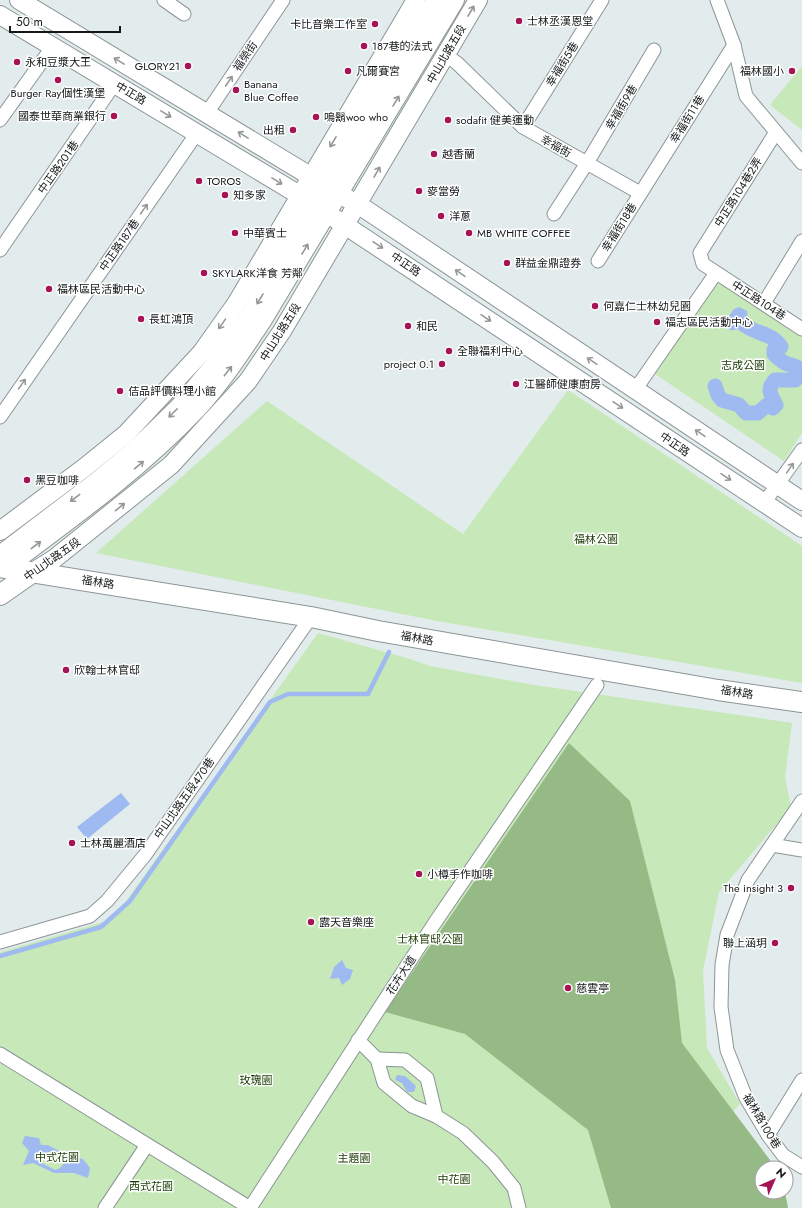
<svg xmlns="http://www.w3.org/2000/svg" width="802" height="1208" font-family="Jost,'Noto Sans TC',sans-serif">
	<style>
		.green { fill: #c7e8b8 }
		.forest { fill: #96ba85 }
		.water { fill: #9fbaf0; fill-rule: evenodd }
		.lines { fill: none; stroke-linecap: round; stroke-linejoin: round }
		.stream { stroke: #9fbaf0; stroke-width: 4.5 }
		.canal { stroke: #9fbaf0; stroke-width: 15 }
		.street-casing { stroke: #8c9596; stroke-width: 15 }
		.secondary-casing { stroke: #8c9596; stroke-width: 20 }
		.primary-casing { stroke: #8c9596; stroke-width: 22 }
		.street { stroke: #fff; stroke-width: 13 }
		.secondary { stroke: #fff; stroke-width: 18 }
		.primary { stroke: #fff; stroke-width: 20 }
		.oneway { stroke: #959797 }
		.poi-dot { fill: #a51455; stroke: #fff; stroke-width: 1.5 }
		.labels { text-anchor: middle; stroke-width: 3; stroke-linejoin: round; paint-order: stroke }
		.poi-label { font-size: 11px; fill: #131717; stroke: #fff; text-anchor: start }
		.street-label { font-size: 11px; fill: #131717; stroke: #fff }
		.park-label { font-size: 11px; fill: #193a01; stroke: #fff }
	</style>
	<rect width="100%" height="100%" fill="#e2eced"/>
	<g class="green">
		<polygon points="802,66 802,130 770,105"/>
		<polygon points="718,280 802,337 802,433 784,461 655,374"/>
		<polygon points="568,390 802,546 802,683 437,621 96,553 267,401 463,534"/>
		<polygon points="318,633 410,659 430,666 528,684 792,723 785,777 791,807 719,892 703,971 707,1048 740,1104 710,1136 741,1208 0,1208 0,952 113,919"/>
	</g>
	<polygon class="forest" points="569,743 630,801 675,980 682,1043 776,1168 762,1168 762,1192 785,1192 788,1208 611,1208 588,1130 465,1034 385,1012"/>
	<g class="water">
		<path d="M739 307 747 311C749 321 739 332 730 330L724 323 734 309Z"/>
		<polygon points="121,793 130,804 87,839 77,827"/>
		<polygon points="342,960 346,968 353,970 350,979 342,985 339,978 330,979 334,967"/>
		<polygon points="397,1075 405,1076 416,1086 414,1092 407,1092 402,1083 395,1080"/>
		<path d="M25 1136 39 1138 41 1145H48L65 1154 83 1159 90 1168 88 1178 74 1173H54L33 1163 23 1165 29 1151 22 1143ZM51 1151 66 1161 60 1168 55 1170 36 1160Z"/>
	</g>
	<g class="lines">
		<polyline class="stream" points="0,956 101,927 130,901 270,702 288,694 368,694 389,652"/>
		<path class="canal" d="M715 386 718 395 722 400 739 405 746 413H758L767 405 773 408 776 405C771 395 766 389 775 380H795L801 373C798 364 793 367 785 363 781 361 777 357 774 354V350L781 347C773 333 755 334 743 324"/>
		<g class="street-casing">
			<g id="street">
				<polyline points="164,0 184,14"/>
				<polyline points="717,0 734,45 746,96 802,163"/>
				<polyline points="446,55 457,63 523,127 640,193"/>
				<polyline points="207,113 283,0"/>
				<polyline points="0,120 53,46"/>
				<polyline points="523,127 602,0"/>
				<polyline points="776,132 700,253 703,264 802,329"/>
				<polyline points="554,214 587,163 654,50"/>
				<polyline points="0,250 115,83"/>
				<polyline points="598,261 734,45"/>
				<polyline points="764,303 802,241"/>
				<polyline points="635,390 716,273"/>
				<polyline points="0,417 197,133"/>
				<polyline points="764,503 802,450"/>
				<polyline points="802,801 748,880 727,935 722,965 721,1007 727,1050 746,1098 768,1135 783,1155 802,1167"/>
				<polyline points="772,845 802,850"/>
				<polyline points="0,942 90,916 107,901 145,855 311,617"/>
				<polyline points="358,1040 377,1059 384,1083 412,1106 436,1116 463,1133 493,1162 514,1188 519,1208"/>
				<polyline points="0,1054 250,1208"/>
				<polyline points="377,1059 405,1060 427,1078 436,1116"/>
				<polyline points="768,1135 802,1080"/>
				<polyline points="105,1208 147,1145"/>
				<polyline points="250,1208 434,924 597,685"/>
			</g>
		</g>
		<g class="secondary-casing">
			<g id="secondary">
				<polyline points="19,0 368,211 802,501"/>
				<polyline points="0,15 301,196 802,528"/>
				<polyline points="0,531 84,468 126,434 202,352 236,304 416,0"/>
				<polyline points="0,555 96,482 137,448 179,407 214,365 250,315 436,0"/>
				<path d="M5 568C72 518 139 470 197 409 222 382 242 351 262 321L455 0"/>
				<polyline points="33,572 54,559 171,465 248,381 282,331 478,0"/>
			</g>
		</g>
		<g class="primary-casing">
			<g id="primary">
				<polyline points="0,567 311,617 378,631 718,690 802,702"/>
				<polyline points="0,595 33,572"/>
			</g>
		</g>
		<use href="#street" class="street"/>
		<use href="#secondary" class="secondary"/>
		<use href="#primary" class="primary"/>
	</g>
	<defs><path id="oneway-shaft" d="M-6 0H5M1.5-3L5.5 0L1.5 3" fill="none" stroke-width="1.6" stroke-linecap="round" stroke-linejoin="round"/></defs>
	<g class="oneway">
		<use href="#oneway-shaft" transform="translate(471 11) rotate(-59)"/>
		<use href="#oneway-shaft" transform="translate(119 61) rotate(-149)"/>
		<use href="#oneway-shaft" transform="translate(229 81) rotate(-56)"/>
		<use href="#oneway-shaft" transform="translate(396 101) rotate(-59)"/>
		<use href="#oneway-shaft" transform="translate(166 114) rotate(31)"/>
		<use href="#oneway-shaft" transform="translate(243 135) rotate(-149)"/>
		<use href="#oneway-shaft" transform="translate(333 142) rotate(121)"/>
		<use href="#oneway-shaft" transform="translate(377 172) rotate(-60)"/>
		<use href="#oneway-shaft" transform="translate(277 181) rotate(31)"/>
		<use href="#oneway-shaft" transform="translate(144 209) rotate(-55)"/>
		<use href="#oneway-shaft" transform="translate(378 245) rotate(34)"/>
		<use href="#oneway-shaft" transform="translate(305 249) rotate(-59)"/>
		<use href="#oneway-shaft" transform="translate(460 273) rotate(-146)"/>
		<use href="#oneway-shaft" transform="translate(260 299) rotate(121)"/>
		<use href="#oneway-shaft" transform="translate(486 318) rotate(34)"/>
		<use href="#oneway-shaft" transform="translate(222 324) rotate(125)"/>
		<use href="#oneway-shaft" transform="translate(592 361) rotate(-146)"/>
		<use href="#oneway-shaft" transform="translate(228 371) rotate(-52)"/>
		<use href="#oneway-shaft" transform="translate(22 384) rotate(-55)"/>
		<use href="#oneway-shaft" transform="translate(618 405) rotate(34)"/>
		<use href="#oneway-shaft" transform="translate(173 413) rotate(135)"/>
		<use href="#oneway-shaft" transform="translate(700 433) rotate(-146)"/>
		<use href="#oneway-shaft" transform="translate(139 465) rotate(-40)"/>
		<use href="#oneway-shaft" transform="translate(790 468) rotate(-55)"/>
		<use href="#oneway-shaft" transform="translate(726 477) rotate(34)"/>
		<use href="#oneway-shaft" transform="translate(75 498) rotate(143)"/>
		<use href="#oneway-shaft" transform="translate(120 507) rotate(-39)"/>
		<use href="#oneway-shaft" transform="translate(36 545) rotate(-37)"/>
	</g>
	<g class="poi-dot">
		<circle cx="519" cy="21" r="4"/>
		<circle cx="375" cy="24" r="4"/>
		<circle cx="364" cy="46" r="4"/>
		<circle cx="17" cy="62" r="4"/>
		<circle cx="188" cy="66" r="4"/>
		<circle cx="348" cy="71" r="4"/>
		<circle cx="792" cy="71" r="4"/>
		<circle cx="58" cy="80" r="4"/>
		<circle cx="236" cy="90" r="4"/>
		<circle cx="114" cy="116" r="4"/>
		<circle cx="316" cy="117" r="4"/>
		<circle cx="448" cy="120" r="4"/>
		<circle cx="293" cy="130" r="4"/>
		<circle cx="434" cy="154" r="4"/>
		<circle cx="199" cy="181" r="4"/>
		<circle cx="419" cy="191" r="4"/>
		<circle cx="225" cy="195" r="4"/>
		<circle cx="441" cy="216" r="4"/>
		<circle cx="235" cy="233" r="4"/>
		<circle cx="469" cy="233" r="4"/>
		<circle cx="507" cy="263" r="4"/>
		<circle cx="204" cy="273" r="4"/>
		<circle cx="49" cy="289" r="4"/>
		<circle cx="595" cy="306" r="4"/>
		<circle cx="141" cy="319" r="4"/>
		<circle cx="657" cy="322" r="4"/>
		<circle cx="408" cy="326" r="4"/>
		<circle cx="449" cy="351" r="4"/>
		<circle cx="442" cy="364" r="4"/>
		<circle cx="516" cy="384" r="4"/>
		<circle cx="120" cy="391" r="4"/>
		<circle cx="27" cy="480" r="4"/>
		<circle cx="66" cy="670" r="4"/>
		<circle cx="72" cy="843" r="4"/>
		<circle cx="419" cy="874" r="4"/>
		<circle cx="791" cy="888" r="4"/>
		<circle cx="311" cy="922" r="4"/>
		<circle cx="775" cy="943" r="4"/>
		<circle cx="568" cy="988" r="4"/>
	</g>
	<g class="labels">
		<g class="poi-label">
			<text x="527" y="25">士林丞漢恩堂</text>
			<text x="367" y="28" text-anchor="end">卡比音樂工作室</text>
			<text x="372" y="50">187巷的法式</text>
			<text x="25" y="66">永和豆漿大王</text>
			<text x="180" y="70" text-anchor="end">GLORY21</text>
			<text x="356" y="75">凡爾賽宮</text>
			<text x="784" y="75" text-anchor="end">福林國小</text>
			<text x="244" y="88">Banana<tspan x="244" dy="13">Blue Coffee</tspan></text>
			<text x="58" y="97" text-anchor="middle">Burger Ray個性漢堡</text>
			<text x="106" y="120" text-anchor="end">國泰世華商業銀行</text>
			<text x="324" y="121">嗚鬍woo who</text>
			<text x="456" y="124">sodafit 健美運動</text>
			<text x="285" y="134" text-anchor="end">出租</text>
			<text x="442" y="158">越香蘭</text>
			<text x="207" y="185">TOROS</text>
			<text x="427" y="195">麥當勞</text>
			<text x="233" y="199">知多家</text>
			<text x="449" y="220">洋蔥</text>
			<text x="243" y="237">中華賓士</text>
			<text x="477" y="237">MB WHITE COFFEE</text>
			<text x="515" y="267">群益金鼎證券</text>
			<text x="212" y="277">SKYLARK洋食 芳鄰</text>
			<text x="57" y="293">福林區民活動中心</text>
			<text x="603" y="310">何嘉仁士林幼兒園</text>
			<text x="149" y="323">長虹鴻頂</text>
			<text x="665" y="326">福志區民活動中心</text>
			<text x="416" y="330">和民</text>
			<text x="457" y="355">全聯福利中心</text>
			<text x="434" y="368" text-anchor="end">project 0.1</text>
			<text x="524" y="388">江醫師健康廚房</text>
			<text x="128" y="395">佶品評價料理小館</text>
			<text x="35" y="484">黑豆咖啡</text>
			<text x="74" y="674">欣翰士林官邸</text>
			<text x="80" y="847">士林萬麗酒店</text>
			<text x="427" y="878">小樽手作咖啡</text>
			<text x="783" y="892" text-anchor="end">The insight 3</text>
			<text x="319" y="926">露天音樂座</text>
			<text x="767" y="947" text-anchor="end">聯上涵玥</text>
			<text x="576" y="992">慈雲亭</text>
		</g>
		<g class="street-label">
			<text transform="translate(446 54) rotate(-60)" y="4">中山北路五段</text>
			<text transform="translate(245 56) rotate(-56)" y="4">福榮街</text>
			<text transform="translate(562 64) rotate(-58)" y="4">幸福街5巷</text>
			<text transform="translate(131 93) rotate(31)" y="4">中正路</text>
			<text transform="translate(621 107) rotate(-59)" y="4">幸福街9巷</text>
			<text transform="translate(687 119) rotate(-58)" y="4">幸福街11巷</text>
			<text transform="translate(556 146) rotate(29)" y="4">幸福街</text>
			<text transform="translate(58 167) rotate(-55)" y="4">中正路201巷</text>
			<text transform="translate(738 192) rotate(-58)" y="4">中正路104巷2弄</text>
			<text transform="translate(619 227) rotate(-58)" y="4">幸福街18巷</text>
			<text transform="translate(119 245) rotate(-55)" y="4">中正路187巷</text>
			<text transform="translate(406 264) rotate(34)" y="4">中正路</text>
			<text transform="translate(759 300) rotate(33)" y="4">中正路104巷</text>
			<text transform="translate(280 332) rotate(-58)" y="4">中山北路五段</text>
			<text transform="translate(675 444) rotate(34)" y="4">中正路</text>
			<text transform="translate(52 559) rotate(-35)" y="4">中山北路五段</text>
			<text transform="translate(98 582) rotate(9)" y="4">福林路</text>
			<text transform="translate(417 638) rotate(10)" y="4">福林路</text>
			<text transform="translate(737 692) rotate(9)" y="4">福林路</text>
			<text transform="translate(184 798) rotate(-55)" y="4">中山北路五段470巷</text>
			<text transform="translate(401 975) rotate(-57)" y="4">花卉大道</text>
			<text transform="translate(762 1121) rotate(59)" y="4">福林路100巷</text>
		</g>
		<g class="park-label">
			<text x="743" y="369">志成公園</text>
			<text x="596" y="543">福林公園</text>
			<text x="430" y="943">士林官邸公園</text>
			<text x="256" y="1084">玫瑰園</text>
			<text x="57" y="1161">中式花園</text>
			<text x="354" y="1162">主題園</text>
			<text x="454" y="1183">中花園</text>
			<text x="151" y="1190">西式花園</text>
		</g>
	</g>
	<g transform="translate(774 1180) rotate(45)"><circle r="19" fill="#ffffff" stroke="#a1a2a2"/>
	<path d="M0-3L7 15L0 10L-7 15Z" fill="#a51455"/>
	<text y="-6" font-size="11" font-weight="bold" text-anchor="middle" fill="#131717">N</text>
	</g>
	<path d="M10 26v6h110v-6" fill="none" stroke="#131717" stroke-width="2"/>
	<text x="16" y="26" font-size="12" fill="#131717" stroke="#ffffff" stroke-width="3" paint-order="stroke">50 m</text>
</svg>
